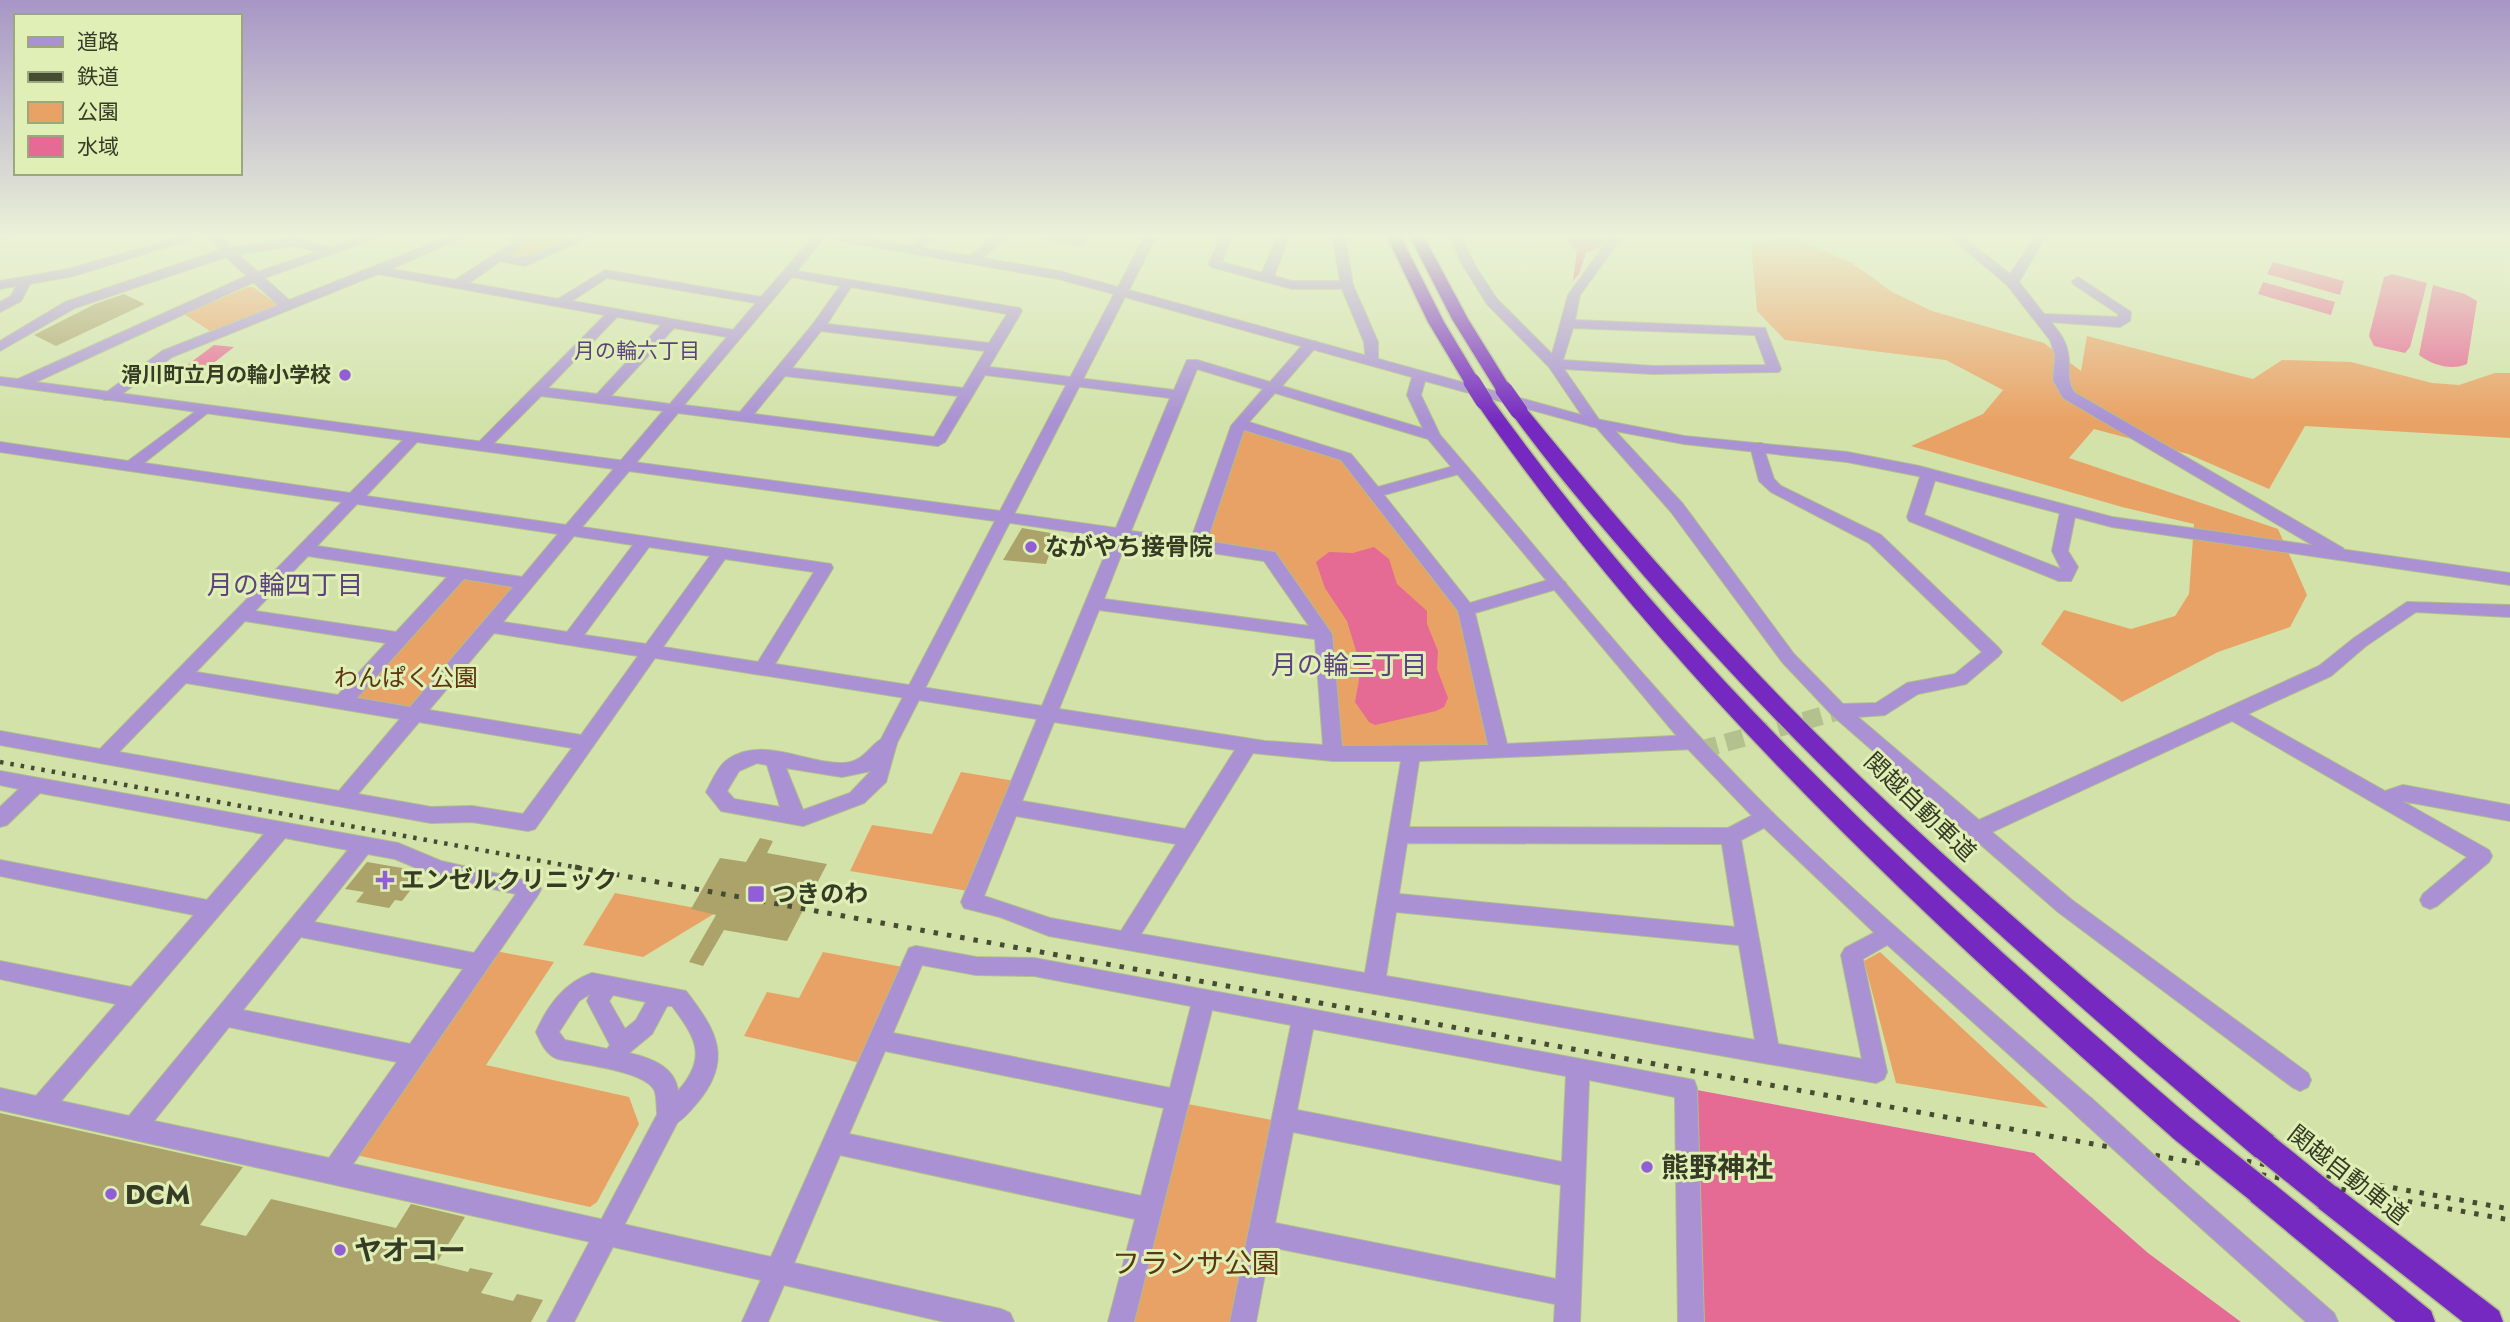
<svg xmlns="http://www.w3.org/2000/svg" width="2510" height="1322" font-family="Jost,'Noto Sans JP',sans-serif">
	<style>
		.green { fill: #e9a265 }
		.water { fill: #e56a94 }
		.building { fill: #aba36a }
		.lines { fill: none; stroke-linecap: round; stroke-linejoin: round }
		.minor-tunnel { stroke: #b3c18e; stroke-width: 18; stroke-dasharray: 18 9; stroke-linecap: butt }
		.minor-casing { stroke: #afbd8c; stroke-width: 2 }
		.tertiary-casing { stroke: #afbd8c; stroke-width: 2 }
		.motorway-casing { stroke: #afbd8c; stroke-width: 3 }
		.minor { fill: #a991d3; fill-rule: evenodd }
		.tertiary { fill: #a991d3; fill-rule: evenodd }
		.motorway { fill: #7529c0; fill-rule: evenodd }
		.rail-far1 { stroke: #454c32; stroke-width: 4.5; stroke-dasharray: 3.5 7; stroke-linecap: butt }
		.rail { stroke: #454c32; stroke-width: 5; stroke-dasharray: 4.5 9; stroke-linecap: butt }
		.tertiary-bridge-casing { stroke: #afbd8c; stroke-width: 25; stroke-linecap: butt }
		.motorway-bridge-far1-casing { stroke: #afbd8c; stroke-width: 18; stroke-linecap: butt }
		.motorway-bridge-casing { stroke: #afbd8c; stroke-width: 30; stroke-linecap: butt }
		.tertiary-bridge { stroke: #a991d3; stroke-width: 23 }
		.motorway-bridge-far1 { stroke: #7529c0; stroke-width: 17 }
		.motorway-bridge { stroke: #7529c0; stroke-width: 27 }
		.poi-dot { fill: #925ed7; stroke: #dfefb6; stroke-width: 2.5 }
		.labels { text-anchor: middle; stroke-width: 6; stroke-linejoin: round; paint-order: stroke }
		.far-neighbourhood-label { font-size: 21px; fill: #5b427f; stroke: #dfefb6 }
		.far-poi-label { font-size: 21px; font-weight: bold; fill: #353b24; stroke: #dfefb6; text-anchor: end }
		.poi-label { font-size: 24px; font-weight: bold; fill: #353b24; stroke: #dfefb6; text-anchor: start }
		.park-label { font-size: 24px; fill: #5c3610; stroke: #dfefb6 }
		.street-label { font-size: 24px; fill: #353b24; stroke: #dfefb6 }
		.neighbourhood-label { font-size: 26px; fill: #5b427f; stroke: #dfefb6 }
		.near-poi-label { font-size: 28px; font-weight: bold; fill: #353b24; stroke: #dfefb6; text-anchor: start }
		.near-park-label { font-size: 28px; fill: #5c3610; stroke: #dfefb6 }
	</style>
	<rect width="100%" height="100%" fill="#d2e2a9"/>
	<g class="green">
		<polygon points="519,237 583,237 521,263 500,257 518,245 517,238"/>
		<polygon points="1794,237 1852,263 1892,292 1932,311 2044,343 2081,371 2087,336 2253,379 2282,360 2351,362 2432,383 2459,385 2495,373 2510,373 2510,438 2305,426 2269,489 2188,454 2094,429 2069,458 2278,529 2307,595 2290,627 2218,652 2122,702 2041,644 2064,610 2131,629 2175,616 2189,594 2194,524 2122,507 1911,446 1983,414 2003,390 1946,360 1785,340 1757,311 1751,243"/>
		<polygon points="248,287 253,287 278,305 213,333 184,314"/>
		<polygon points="1238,426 1346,457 1466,610 1499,751 1333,754 1323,634 1269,556 1197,546"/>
		<polygon points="460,573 526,583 414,715 342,703"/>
		<polygon points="961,772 1015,781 968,891 850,871 872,825 932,834"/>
		<polygon points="615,893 717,912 643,957 583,945"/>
		<polygon points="495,951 554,962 486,1065 629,1097 639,1124 597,1202 590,1207 356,1155"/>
		<polygon points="823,952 903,967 861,1063 744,1036 767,992 799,998"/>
		<polygon points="1880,952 2048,1108 1896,1083 1864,961"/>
		<polygon points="1177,1102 1283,1122 1243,1322 1121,1322"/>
	</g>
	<g class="water">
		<polygon points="1567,237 1603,237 1606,244 1586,253 1579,274 1573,281 1577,251 1569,244"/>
		<polygon points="2273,262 2344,281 2340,295 2267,274"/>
		<polygon points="2392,274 2427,283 2410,347 2405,353 2374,346 2369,336 2384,277"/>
		<polygon points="2263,282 2335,302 2331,315 2258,294"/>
		<path d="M2433 285 2465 294 2477 301 2467 364C2452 371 2432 365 2419 355Z"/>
		<polygon points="214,345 234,347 202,372 182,369"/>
		<polygon points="1374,547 1389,559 1397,584 1427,611 1427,624 1438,651 1437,669 1448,698 1444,707 1436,711 1375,725 1369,722 1355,702 1360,674 1357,654 1347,621 1325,588 1316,562 1329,552 1353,553"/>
		<polygon points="1686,1088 2034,1153 2148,1253 2241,1322 1691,1322"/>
	</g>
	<g class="building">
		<polygon points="124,294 145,304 56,346 34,335 95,304"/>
		<polygon points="1022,528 1056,534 1046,564 1003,560"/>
		<polygon points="760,838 773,841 767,853 827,864 787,941 724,930 703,966 689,962 716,915 691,909 720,858 746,862"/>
		<polygon points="367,862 414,870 423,874 402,901 395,900 389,908 356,902 364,892 345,889"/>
		<polygon points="0,1113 243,1167 200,1225 246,1236 271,1199 396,1228 411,1204 465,1217 436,1264 468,1272 470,1268 493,1273 481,1293 513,1301 517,1294 543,1300 531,1322 0,1322"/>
	</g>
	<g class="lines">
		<polyline class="minor-tunnel" points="1700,750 1839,711"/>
		<g class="minor-casing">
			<g id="minor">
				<polygon points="0,237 9,237 0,241"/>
				<polygon points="180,237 198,237 74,276 30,284 21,301 0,312 0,302 11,296 16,286 0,289 0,281 68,269"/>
				<path d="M210 237H222L231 248 295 238 333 248V254L329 255 295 246 238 254 289 300 448 237H464L391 269 455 280 514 242 505 237H524L528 240 510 256C533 262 562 237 589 237L525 266 501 261 469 283 558 299 605 270 761 297 813 237H825L797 271 1020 308 1022 311 989 367 1174 390 1187 360H1197L1270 382 1306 341H1316V347L1282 386 1438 433 1440 436 1438 439H1428L1275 393 1249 422 1351 454 1378 487 1461 464 1466 466 1469 469 1466 472 1384 495 1470 603 1558 577 1566 583 1564 587 1475 613 1507 744 1693 735 1700 737 1702 742 1700 747 1693 749 1419 761 1409 827 1728 828C1741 822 1759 808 1773 813L1776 818 1773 823 1741 840 1778 1044 1862 1059 1841 955 1845 948 1889 925 1896 928 1899 934 1896 940 1863 959 1887 1072 1884 1079 1876 1083 1049 936 1000 917 964 908 961 902 1037 719 655 658 535 829 528 831 472 822 431 823 0 745V731L100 749 342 502 0 452V442L128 461 204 405 209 406 211 409 209 412 144 463 350 493 408 435H418L420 438 418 441 366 496 566 525 663 411 541 396 487 450H477L475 447 477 444 605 315 378 274 172 357 114 400H104V394L162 351 278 305 226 257 75 308 0 351V341L65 302 220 250ZM792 277 840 286 813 324 740 412 684 405ZM607 278 756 303 733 330 572 301ZM851 287 1007 314 989 343 827 324ZM617 317 661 325 597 394 548 388ZM674 328 727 337 670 404 611 396ZM821 331 985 351 963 388 792 368ZM1197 369 1263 389 1231 426 1191 539 1131 531ZM985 375 1170 398 1116 528 1004 512 996 517 1004 522 1112 538 1042 706 775 664 833 568 831 564 582 527 678 413 938 446 945 442ZM785 376 958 396 934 437 754 414ZM1244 430 1341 460 1458 611 1488 745 1342 746 1332 634 1275 552 1207 541ZM357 504 558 534 522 577 317 546ZM574 536 633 545 567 632 503 622ZM1127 540 1264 561 1309 626 1104 599ZM649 547 710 556 646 644 584 635ZM308 556 447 577 396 632 255 611ZM725 559 814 572 758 662 663 647ZM464 579 513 587 410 707 357 698ZM1099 610 1315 639 1323 745 1265 741 1059 709ZM245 621 386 643 338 695 196 672ZM494 633 638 656 581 735 429 710ZM186 683 400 719 339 791 119 752ZM419 722 572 748 523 814 472 806 431 807 358 794ZM1054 722 1235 750 1185 829 1022 801ZM1253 753 1333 761H1401L1365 973 1141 934ZM1016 816 1176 844 1121 931 1050 918 984 896ZM1407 843 1722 844 1735 927 1399 894ZM1396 912 1739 945 1755 1040 1386 976Z"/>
				<polygon points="920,237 933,237 919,252 911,252 909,249"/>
				<polygon points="994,237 1007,237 979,261 971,261 971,255"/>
				<polygon points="1044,237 1087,237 1083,244 1079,245 1050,241"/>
				<polygon points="1220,237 1232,237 1222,262 1262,273 1277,237 1289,237 1274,276 1292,281 1340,281 1333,237 1345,237 1353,285 1378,342 1378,365 1373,366 1366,362 1364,342 1342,289 1292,289 1211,267 1209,264"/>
				<path d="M1450 237H1462L1474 264 1497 299 1552 354 1568 295 1608 240 1607 237H1619L1620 240 1580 295 1575 320 1765 328 1781 369 1779 372 1653 374 1564 369 1600 421 1607 422 1683 504 1794 654 1843 704 1876 703 1907 683 1955 674 1982 652 1869 543 1771 492 1759 481 1750 446 1752 443H1762L1774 479 1781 486 1881 535 1999 648 2002 652 1999 656 1966 684 1918 694 1885 715 1858 717 1979 820 2319 666 2354 638 2407 602 2510 605V617L2416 612 2366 646 2331 676 2248 714 2385 791 2403 785 2510 805V821L2402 801 2489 850 2492 856 2489 862 2437 906 2430 909 2423 906 2420 900 2423 894 2467 857 2232 721 1992 832 2072 900 2308 1073 2311 1080 2308 1087 2300 1091 2292 1087 2058 912 1833 716 1782 662 1671 512 1596 427 1589 426 1549 367 1487 304 1462 264ZM1573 328 1755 335 1766 365 1653 366 1563 360Z"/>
				<path d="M1950 237H1963L2010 274 2035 237H2045L2019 282 2044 314 2118 317V314L2073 284 2072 281 2078 277 2131 312 2130 321 2120 327 2051 322C2059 332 2066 340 2068 353 2071 368 2066 378 2074 392L2343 548 2345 552 2343 556H2331L2063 398 2053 380 2055 355 2050 340 2007 285Z"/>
				<polygon points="1929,469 1937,474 1924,515 2061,569 2052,551 2060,512 2068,507 2074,508 2076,512 2068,551 2078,567 2071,581 2059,581 1909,521 1907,517 1921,474"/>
				<path d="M888 736 895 738 897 743 886 782 864 803 803 826 721 811 706 792C711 783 718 766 727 760 762 735 805 764 843 763 867 762 869 742 888 736ZM757 763 767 765 780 807 734 799 727 791 739 771ZM786 768 842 777 871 771 850 793 803 810Z"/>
				<path d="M0 771 398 843 441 861 538 883 541 889 538 895 353 1164 771 1257 909 948 916 946 976 957 1034 958 1694 1080 1697 1088 1704 1322H1678L1675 1097 1589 1080 1580 1322H1554L1555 1304 1270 1247 1256 1322H1230L1291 1025 1212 1010 1134 1322H1108L1135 1219 840 1155 794 1263 1001 1309 1010 1313 1014 1322H945L784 1285 768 1322H742L761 1280 0 1110V1088L36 1096 116 1004 0 979V961L131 987 194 915 0 876V860L207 900 264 834 40 793 7 825 0 827V807L19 789 0 785ZM285 838 348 850 129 1116 61 1101ZM368 854 395 859 438 877 516 894 474 953 314 922ZM301 937 463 969 410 1044 243 1010ZM922 965 976 975 1034 976 1191 1006 1170 1088 893 1033ZM229 1027 397 1062 329 1158 154 1121ZM1313 1029 1566 1076 1562 1162 1297 1110ZM885 1051 1164 1108 1141 1196 849 1134ZM1293 1132 1561 1185 1556 1279 1275 1223Z"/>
				<path d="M592 973 686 991C716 1030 734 1059 697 1103 689 1113 680 1123 668 1128L660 1125C655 1114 658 1103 655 1092 649 1071 579 1064 558 1059 546 1055 541 1043 536 1032 548 1005 564 983 592 973ZM590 994 587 1001 610 1045 607 1049 565 1040 559 1032 579 1001ZM613 995 646 1002 636 1020 625 1029 609 1001ZM667 1006H672C696 1038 708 1057 678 1091 675 1066 650 1058 629 1053L652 1034Z"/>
			</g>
		</g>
		<g class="tertiary-casing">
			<g id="tertiary">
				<path d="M361 237H378L259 280 36 382 1000 511 1114 294 1058 279 841 241 835 237H860L1059 271 1118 287 1144 237H1156L1129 290 1596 419 1684 436 1847 452 1919 466 2112 517 2510 573V585L2112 527 1918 476 1847 462 1684 444 1594 427 1425 381 1421 395 1440 435C1549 561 1653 694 1772 812 1874 912 1984 1004 2091 1098L2095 1106 2091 1114 2083 1117 2075 1114 1882 940 1759 823 1686 747 1428 439 1407 395 1412 377 1125 297 897 743 895 748H881L879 743 995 521 0 385V377L18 379 251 274Z"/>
				<polygon points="668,1106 676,1109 680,1117 676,1125 574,1322 547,1322 660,1109"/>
				<polygon points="2172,1175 2180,1179 2334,1313 2338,1322 2306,1322 2164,1195 2160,1187 2164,1179"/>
			</g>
		</g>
		<g class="motorway-casing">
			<g id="motorway">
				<polygon points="1387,237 1401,237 1444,322 1480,382 1478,386 1466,386 1464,382 1428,322"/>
				<polygon points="1410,237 1424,237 1468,319 1512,390 1510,394 1498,394 1496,390 1452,319"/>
				<path d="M1484 396 1490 397C1690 675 1935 898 2193 1120L2197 1129 2193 1138 2183 1142 2173 1138C1919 914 1670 682 1475 401Z"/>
				<path d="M1519 406 1525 407C1608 509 1693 607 1784 701 1937 858 2106 998 2275 1137L2279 1147 2275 1157 2265 1161 2255 1157C2041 975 1828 789 1644 576 1598 522 1551 469 1510 411Z"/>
				<polygon points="2259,1176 2269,1180 2431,1311 2435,1322 2396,1322 2249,1200 2245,1190 2249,1180"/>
				<polygon points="2327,1183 2337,1187 2499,1311 2503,1322 2463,1322 2317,1207 2313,1197 2317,1187"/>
			</g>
		</g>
		<use href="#minor" class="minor"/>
		<use href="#tertiary" class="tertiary"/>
		<use href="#motorway" class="motorway"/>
		<polyline class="rail-far1" points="0,762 585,869"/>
		<g class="rail">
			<polyline points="575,867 2510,1220"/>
			<polyline points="2207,1154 2510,1209"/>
		</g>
		<g class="tertiary-bridge-casing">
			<polyline id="tertiary-bridge" points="2083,1106 2172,1187"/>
		</g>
		<g class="motorway-bridge-far1-casing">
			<g id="motorway-bridge-far1">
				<polyline points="1472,382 1484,401"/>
				<polyline points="1504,390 1519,411"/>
			</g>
		</g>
		<g class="motorway-bridge-casing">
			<g id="motorway-bridge">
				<polyline points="2183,1129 2259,1190"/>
				<polyline points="2265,1147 2327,1197"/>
			</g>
		</g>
		<use href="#tertiary-bridge" class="tertiary-bridge"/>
		<use href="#motorway-bridge-far1" class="motorway-bridge-far1"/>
		<use href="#motorway-bridge" class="motorway-bridge"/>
	</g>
	<linearGradient id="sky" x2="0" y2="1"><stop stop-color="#a796c6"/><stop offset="0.56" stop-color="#ebf2d8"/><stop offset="1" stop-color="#ebf2d8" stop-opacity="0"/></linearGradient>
	<rect width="2510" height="422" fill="url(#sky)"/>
	<g class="poi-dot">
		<circle cx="345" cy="375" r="7"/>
		<circle cx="1031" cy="547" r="7"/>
		<path d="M381.5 869.5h7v7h7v7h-7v7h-7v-7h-7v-7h7z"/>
		<rect x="747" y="885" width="18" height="18" rx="3.5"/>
		<circle cx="1647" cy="1167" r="7"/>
		<circle cx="111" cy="1194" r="7"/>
		<circle cx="340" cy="1250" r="7"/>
	</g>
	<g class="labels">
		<g class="far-neighbourhood-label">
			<text x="637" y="358">月の輪六丁目</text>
		</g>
		<g class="far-poi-label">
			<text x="331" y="382">滑川町立月の輪小学校</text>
		</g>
		<g class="poi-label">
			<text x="1045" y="555">ながやち接骨院</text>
			<text x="401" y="888">エンゼルクリニック</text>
			<text x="772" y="902">つきのわ</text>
		</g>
		<g class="park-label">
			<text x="406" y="686">わんぱく公園</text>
		</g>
		<g class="street-label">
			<text transform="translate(1920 807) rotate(44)" y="8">関越自動車道</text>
			<text transform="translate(2348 1175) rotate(38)" y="8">関越自動車道</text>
		</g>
		<g class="neighbourhood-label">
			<text x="285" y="594">月の輪四丁目</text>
			<text x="1349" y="674">月の輪三丁目</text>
		</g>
		<g class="near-poi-label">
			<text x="1661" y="1177">熊野神社</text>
			<text x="125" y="1204">DCM</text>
			<text x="354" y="1260">ヤオコー</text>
		</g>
		<g class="near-park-label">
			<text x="1196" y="1273">フランサ公園</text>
		</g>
	</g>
	<rect x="14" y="14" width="228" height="161" fill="#dfefb6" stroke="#9ba77c" stroke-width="2"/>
	<rect x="28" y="37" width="35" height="10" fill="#a991d3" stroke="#9ba77c" stroke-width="2"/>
	<text x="77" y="49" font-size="21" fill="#353b24">道路</text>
	<rect x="28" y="72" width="35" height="10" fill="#454c32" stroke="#9ba77c" stroke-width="2"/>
	<text x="77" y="84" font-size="21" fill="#353b24">鉄道</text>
	<rect x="28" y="102" width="35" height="21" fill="#e9a265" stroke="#9ba77c" stroke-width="2"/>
	<text x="77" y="119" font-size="21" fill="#353b24">公園</text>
	<rect x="28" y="136" width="35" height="21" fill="#e56a94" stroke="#9ba77c" stroke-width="2"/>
	<text x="77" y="154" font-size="21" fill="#353b24">水域</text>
</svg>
